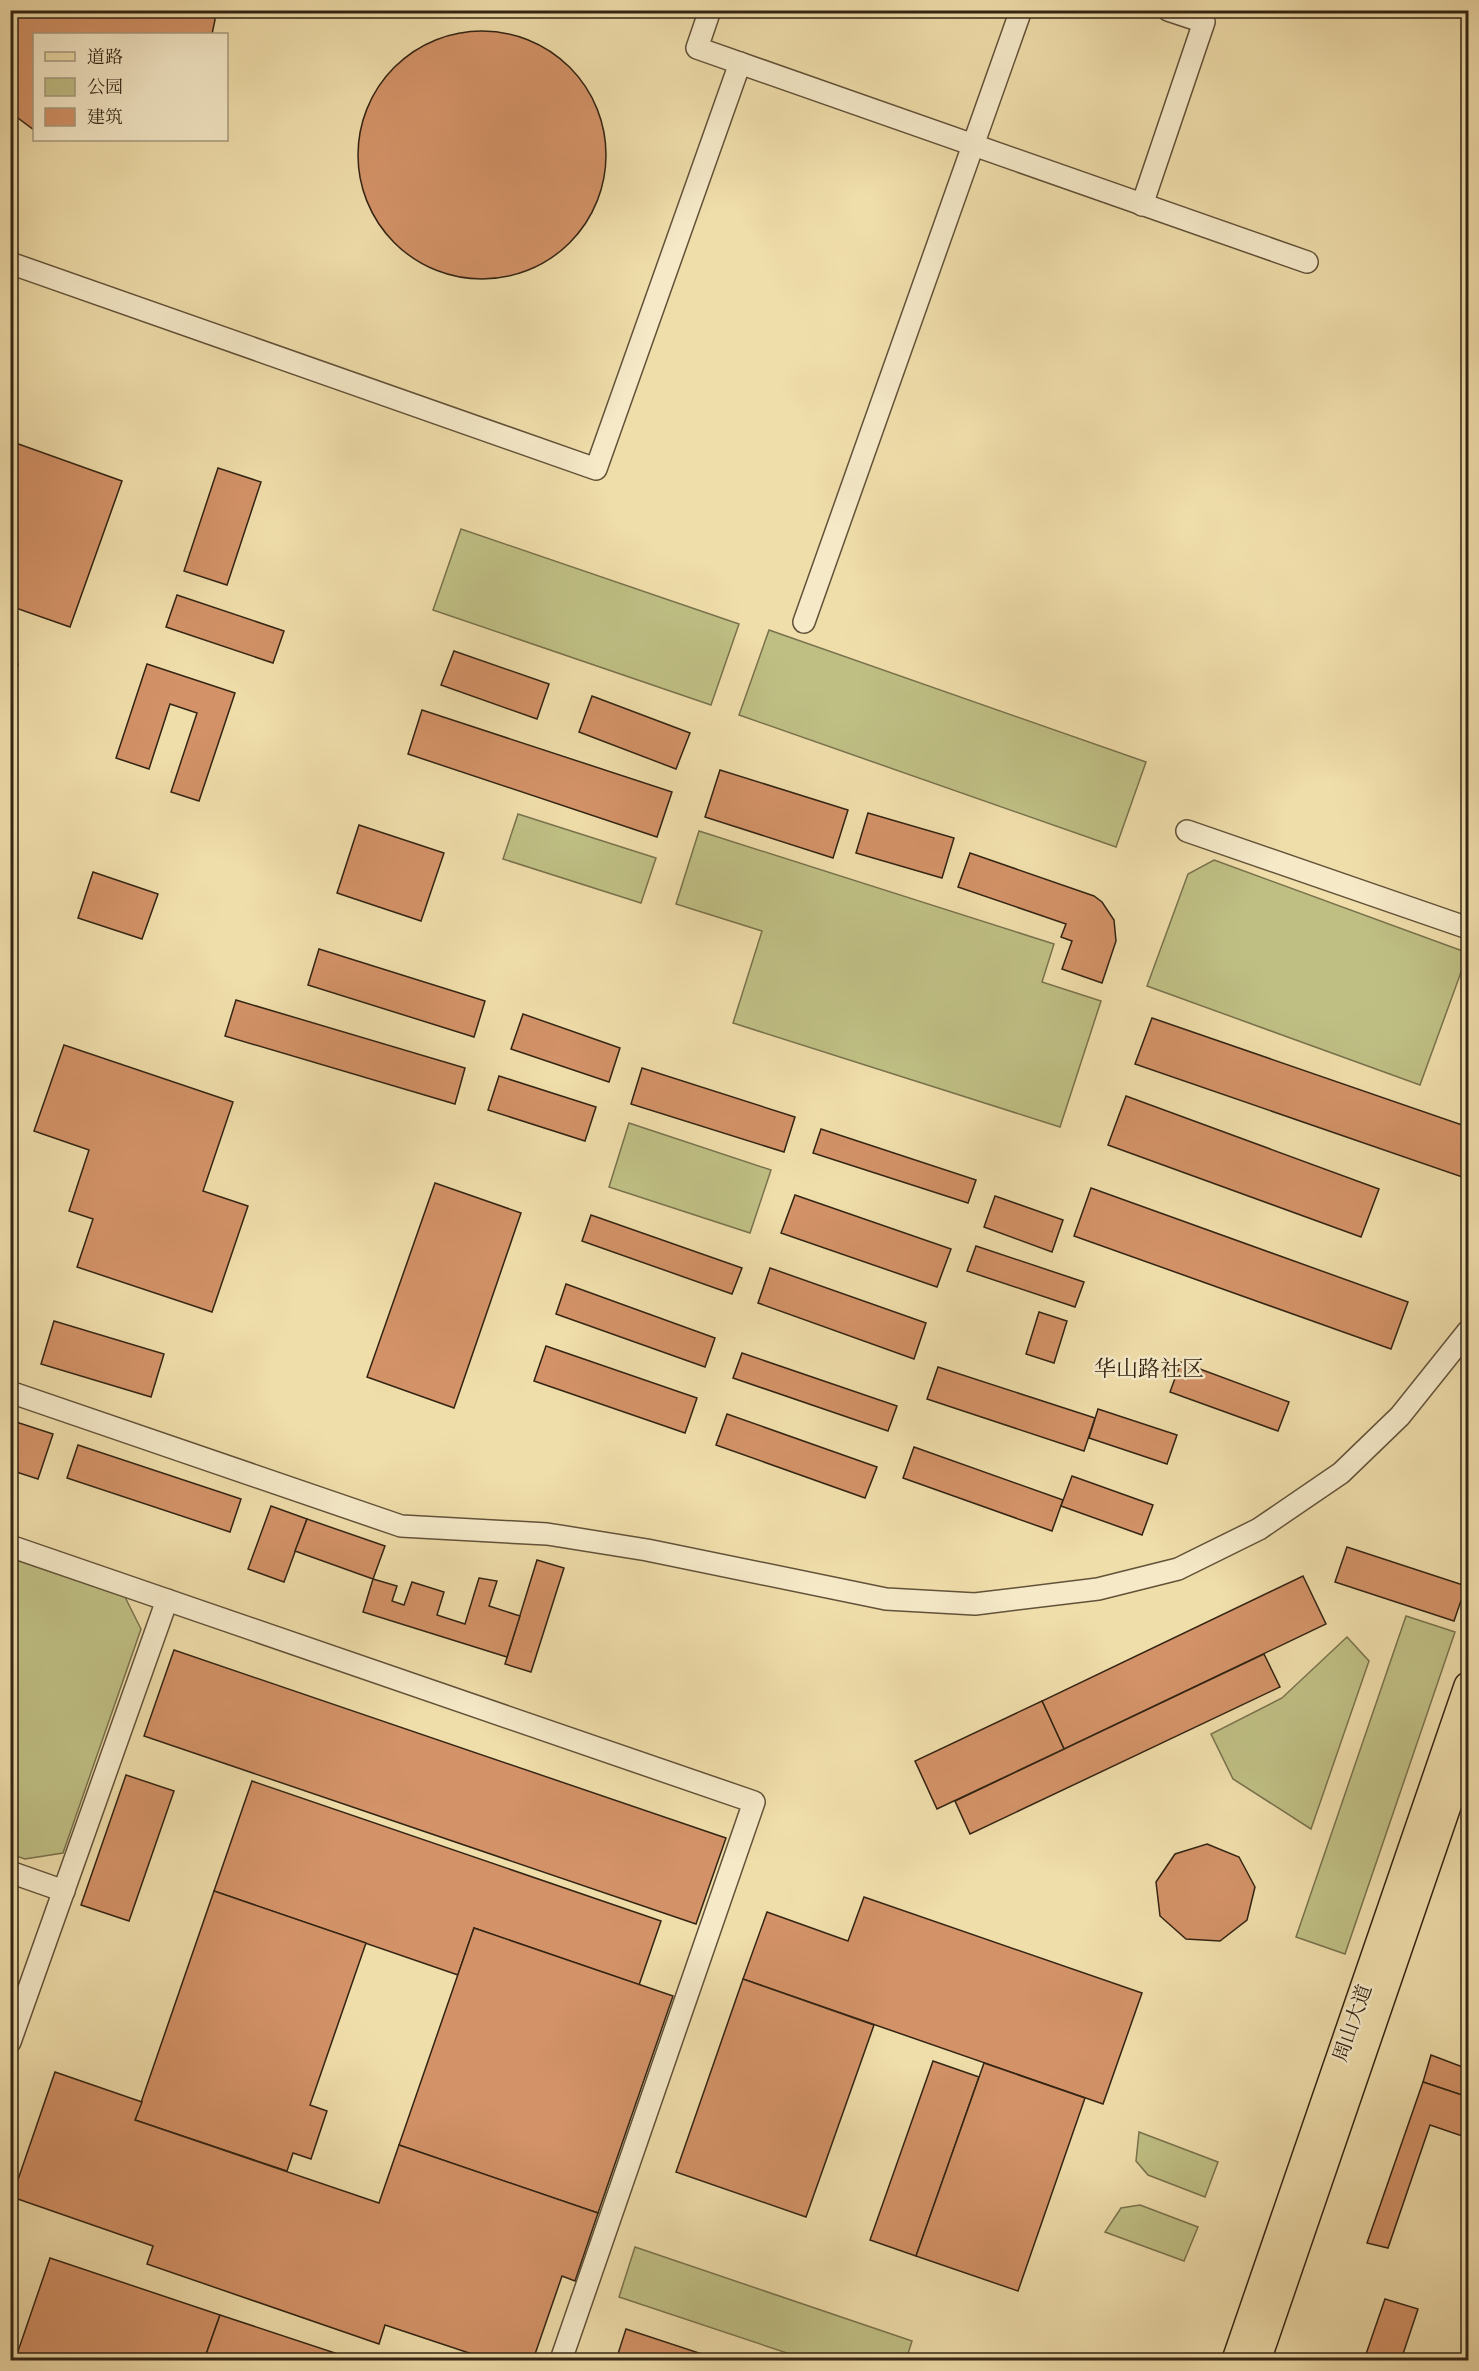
<svg xmlns="http://www.w3.org/2000/svg" width="1479" height="2371" font-family="'EB Garamond','Noto Serif SC',serif">
	<style>
		.green { fill: #bfbf84; stroke: #79724c; stroke-width: 1.5 }
		.building { fill: #d39267; stroke: #332413; stroke-width: 1.5 }
		.lines { fill: none; stroke-linecap: round; stroke-linejoin: round }
		.minor-casing { stroke: #625239; stroke-width: 24 }
		.major-casing { stroke: #332413; stroke-width: 30 }
		.minor { stroke: #f5e9c8; stroke-width: 21 }
		.major { stroke: #efddaa; stroke-width: 27 }
		.labels { text-anchor: middle; stroke-width: 5; stroke-linejoin: round; paint-order: stroke }
		.street-label { font-size: 20px; fill: #332413; stroke: #f5e9c8 }
		.quarter-label { font-size: 22px; fill: #332413; stroke: #f5e9c8 }
	</style>
	<rect width="100%" height="100%" fill="#efddaa"/>
	<filter id="stains"><feTurbulence type="fractalNoise" baseFrequency=".00333" numOctaves="4"/><feColorMatrix values="0 0 0 0 .2 0 0 0 0 .09 0 0 0 0 .02 0 0 0 .5 -.17"/></filter>
	<radialGradient id="worn" r=".72"><stop offset=".6" stop-color="#630" stop-opacity="0"/><stop offset="1" stop-color="#630" stop-opacity=".3"/></radialGradient>
	<g class="green">
		<polygon points="461,529 739,624 711,705 433,610"/>
		<polygon points="769,630 1146,762 1116,847 739,715"/>
		<polygon points="518,814 656,858 641,903 503,859"/>
		<polygon points="699,831 1054,944 1042,982 1101,1001 1060,1127 733,1023 762,931 676,904"/>
		<polygon points="1214,860 1468,953 1420,1085 1147,986 1188,874"/>
		<polygon points="629,1123 771,1170 750,1233 609,1187"/>
		<polygon points="10,1558 125,1597 141,1629 63,1853 25,1859 10,1854"/>
		<polygon points="1406,1616 1455,1632 1345,1954 1296,1937"/>
		<polygon points="1347,1637 1369,1661 1311,1829 1233,1779 1211,1734 1282,1698"/>
		<polygon points="1139,2132 1218,2162 1205,2197 1148,2175 1136,2161"/>
		<polygon points="1140,2205 1198,2227 1184,2261 1105,2232 1121,2208"/>
		<polygon points="635,2247 912,2341 906,2360 808,2360 619,2297"/>
	</g>
	<g class="building">
		<polygon points="10,10 214,10 215,20 212,34 34,34 34,130 10,112"/>
		<circle cx="482" cy="155" r="124"/>
		<polygon points="10,441 122,481 70,627 10,606"/>
		<polygon points="218,468 261,482 227,585 184,571"/>
		<polygon points="177,595 284,631 273,663 166,627"/>
		<polygon points="454,651 549,684 537,719 441,685"/>
		<polygon points="10,662 18,664 10,688"/>
		<polygon points="147,664 235,693 199,801 171,792 197,713 170,704 149,769 116,758"/>
		<polygon points="592,696 690,733 676,769 579,732"/>
		<polygon points="422,710 672,792 657,837 408,754"/>
		<polygon points="720,770 848,810 833,858 705,817"/>
		<polygon points="868,813 954,838 942,878 856,853"/>
		<polygon points="359,825 444,853 421,921 337,893"/>
		<polygon points="970,853 1094,896 1102,902 1114,920 1116,941 1102,983 1062,969 1072,941 1061,937 1066,924 958,887"/>
		<polygon points="93,872 158,894 142,939 78,918"/>
		<polygon points="319,949 485,1001 474,1037 308,985"/>
		<polygon points="236,1000 465,1068 455,1104 225,1036"/>
		<polygon points="523,1014 620,1048 609,1082 511,1049"/>
		<polygon points="1152,1018 1468,1127 1468,1179 1135,1064"/>
		<polygon points="64,1045 233,1102 203,1191 248,1206 212,1312 77,1267 93,1219 69,1211 89,1150 34,1131"/>
		<polygon points="642,1068 795,1117 784,1152 631,1104"/>
		<polygon points="499,1076 596,1107 585,1141 488,1110"/>
		<polygon points="1126,1096 1379,1189 1361,1237 1108,1145"/>
		<polygon points="821,1129 976,1180 968,1203 813,1153"/>
		<polygon points="435,1183 521,1213 454,1408 367,1377"/>
		<polygon points="1091,1188 1408,1302 1391,1349 1074,1236"/>
		<polygon points="795,1195 951,1249 937,1287 781,1233"/>
		<polygon points="995,1196 1063,1220 1052,1252 984,1227"/>
		<polygon points="591,1215 742,1268 732,1294 582,1241"/>
		<polygon points="976,1246 1084,1282 1075,1307 967,1271"/>
		<polygon points="770,1268 926,1323 914,1359 758,1303"/>
		<polygon points="566,1284 715,1338 705,1367 556,1314"/>
		<polygon points="1039,1312 1067,1321 1054,1363 1026,1354"/>
		<polygon points="54,1321 164,1354 151,1397 41,1364"/>
		<polygon points="546,1346 697,1398 685,1433 534,1381"/>
		<polygon points="742,1353 897,1406 888,1431 733,1378"/>
		<polygon points="1181,1362 1289,1402 1278,1431 1170,1392"/>
		<polygon points="938,1367 1095,1418 1084,1451 927,1399"/>
		<polygon points="1098,1409 1177,1435 1167,1464 1089,1438"/>
		<polygon points="727,1414 877,1467 865,1498 716,1445"/>
		<polygon points="10,1420 53,1434 38,1479 10,1470"/>
		<polygon points="78,1445 241,1499 230,1532 67,1478"/>
		<polygon points="914,1447 1063,1500 1052,1531 903,1478"/>
		<polygon points="1072,1476 1153,1505 1142,1535 1061,1506"/>
		<polygon points="271,1506 307,1519 284,1582 248,1569"/>
		<polygon points="307,1519 385,1546 373,1579 295,1551"/>
		<polygon points="1347,1547 1466,1586 1454,1621 1335,1582"/>
		<polygon points="537,1560 564,1568 531,1672 505,1664"/>
		<polygon points="1303,1576 1326,1624 1064,1749 1042,1701"/>
		<polygon points="479,1578 497,1581 489,1606 520,1616 507,1657 363,1612 373,1579 397,1586 392,1601 404,1605 412,1582 444,1592 437,1615 465,1624"/>
		<polygon points="174,1650 726,1838 696,1924 144,1736"/>
		<polygon points="1264,1654 1280,1687 970,1834 955,1801"/>
		<polygon points="1042,1701 1064,1749 937,1809 915,1761"/>
		<polygon points="126,1775 174,1791 129,1921 81,1905"/>
		<polygon points="252,1781 661,1921 639,1985 474,1928 458,1975 214,1891"/>
		<polygon points="1207,1844 1239,1857 1255,1887 1247,1920 1220,1941 1186,1939 1160,1916 1156,1882 1175,1854"/>
		<polygon points="214,1891 366,1943 310,2105 327,2111 311,2159 293,2153 287,2171 135,2120"/>
		<polygon points="864,1897 1142,1993 1103,2104 743,1979 767,1912 848,1941"/>
		<polygon points="474,1928 673,1996 598,2213 399,2145"/>
		<polygon points="743,1979 874,2025 806,2217 676,2172"/>
		<polygon points="1431,2055 1468,2069 1468,2097 1423,2082"/>
		<polygon points="933,2061 979,2077 916,2256 870,2240"/>
		<polygon points="984,2063 1085,2098 1018,2291 916,2256"/>
		<polygon points="55,2072 142,2102 135,2120 379,2203 399,2145 598,2213 575,2281 562,2276 533,2360 490,2360 385,2325 379,2344 147,2264 153,2246 12,2197"/>
		<polygon points="1423,2082 1468,2097 1468,2138 1430,2125 1388,2248 1367,2243"/>
		<polygon points="50,2258 220,2315 204,2360 15,2360"/>
		<polygon points="1385,2299 1418,2309 1401,2360 1364,2360"/>
		<polygon points="220,2315 356,2360 204,2360"/>
		<polygon points="626,2329 720,2360 616,2360"/>
	</g>
	<g class="lines">
		<g class="minor-casing">
			<g id="minor">
				<polyline points="710,10 697,48 1307,262"/>
				<polyline points="1142,205 1204,22 1168,10"/>
				<polyline points="10,263 596,469 740,63"/>
				<polyline points="804,622 1021,10"/>
				<polyline points="1187,831 1468,928"/>
				<polyline points="10,1392 401,1526 547,1534 647,1550 886,1599 975,1604 1098,1589 1178,1569 1259,1529 1341,1473 1400,1416 1468,1331"/>
				<polyline points="10,1546 754,1802 561,2360"/>
				<polyline points="10,1872 64,1891"/>
				<polyline points="10,2042 167,1600"/>
			</g>
		</g>
		<g class="major-casing">
			<g id="major">
				<polyline points="1236,2360 1468,1686"/>
				<polyline points="1257,2360 1468,1745"/>
			</g>
		</g>
		<use href="#minor" class="minor"/>
		<use href="#major" class="major"/>
	</g>
	<g class="labels">
		<g class="street-label">
			<text transform="translate(1352 2023) rotate(-71)" y="7">周山大道</text>
		</g>
		<g class="quarter-label">
			<text x="1149" y="1376">华山路社区</text>
		</g>
	</g>
	<rect width="1479" height="2371" fill="none" stroke="#efddaa" stroke-width="36"/>
	<rect x="12" y="12" width="1455" height="2347" fill="none" stroke="#332413" stroke-width="3"/>
	<rect x="18" y="18" width="1443" height="2335" fill="none" stroke="#332413" stroke-width="1.5"/>
	<rect x="33" y="33" width="195" height="108" fill="#f5e9c8" stroke="#a79a80" stroke-width="1.5"/>
	<rect x="45" y="52" width="30" height="9" fill="#efddaa" stroke="#a79a80" stroke-width="1.5"/>
	<text x="87" y="63" font-size="18" fill="#332413">道路</text>
	<rect x="45" y="78" width="30" height="18" fill="#bfbf84" stroke="#a79a80" stroke-width="1.5"/>
	<text x="87" y="93" font-size="18" fill="#332413">公园</text>
	<rect x="45" y="108" width="30" height="18" fill="#d39267" stroke="#a79a80" stroke-width="1.5"/>
	<text x="87" y="123" font-size="18" fill="#332413">建筑</text>
	<rect width="100%" height="100%" filter="url(#stains)"/>
	<rect width="100%" height="100%" fill="url(#worn)"/>
</svg>
